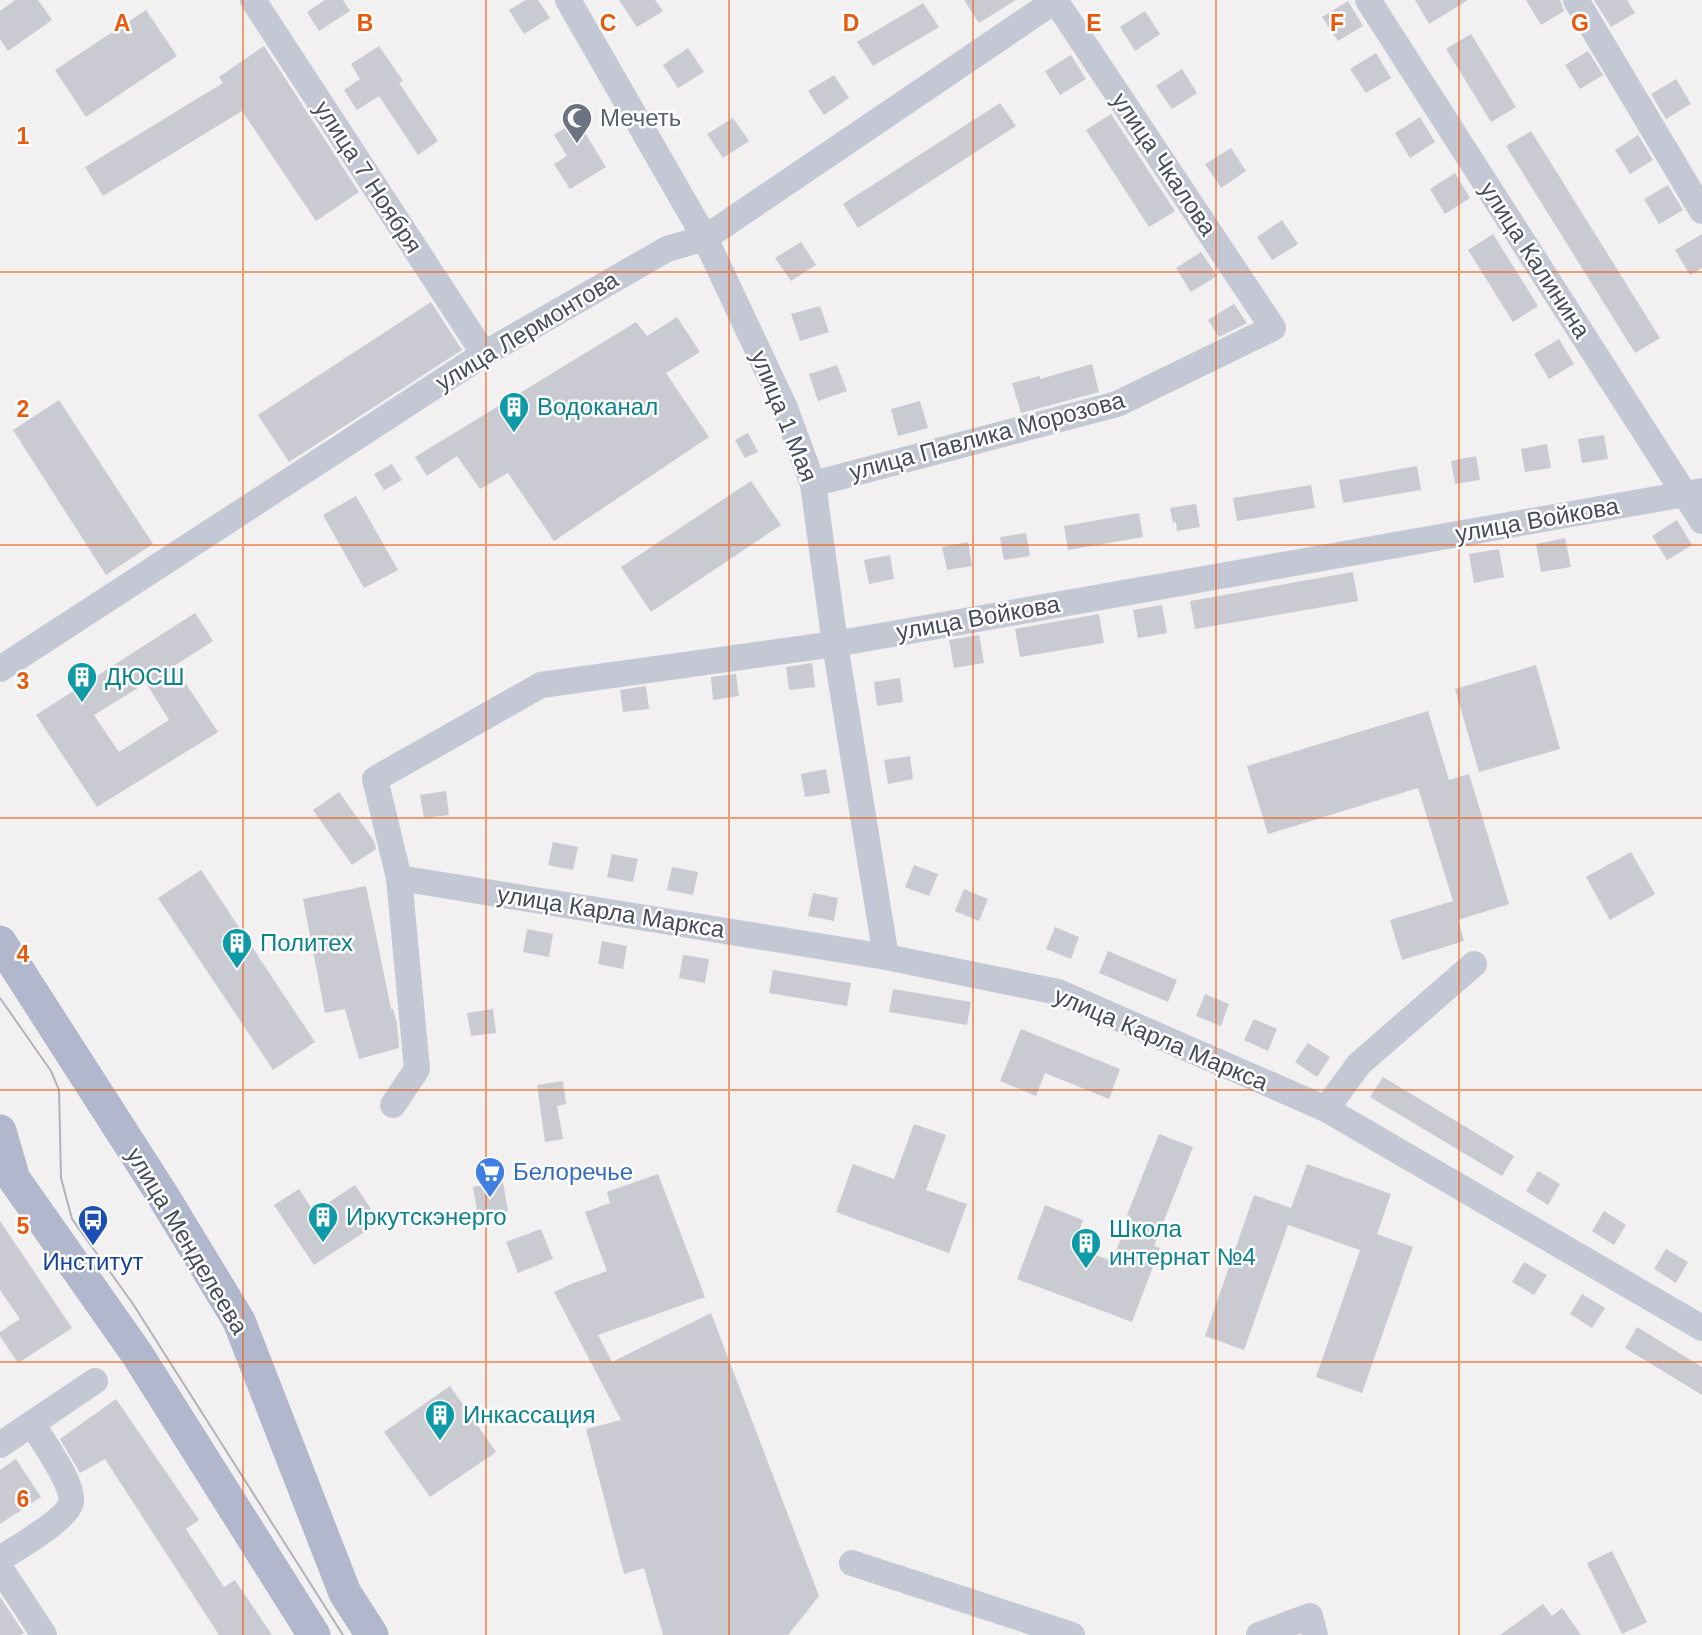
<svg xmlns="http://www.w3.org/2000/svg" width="1702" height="1635" font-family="Helvetica,sans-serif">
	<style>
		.building { fill: #cacbd2; fill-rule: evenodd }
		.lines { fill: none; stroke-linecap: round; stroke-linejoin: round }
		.minor { stroke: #c4c8d4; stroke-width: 26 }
		.major { stroke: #b1b7cd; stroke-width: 33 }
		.tram { stroke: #b2b3ba; stroke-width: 2 }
		.grid { fill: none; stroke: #e8590c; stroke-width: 2; stroke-opacity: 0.55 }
		.labels { text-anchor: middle; stroke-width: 5; stroke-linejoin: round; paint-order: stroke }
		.worship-label { font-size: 24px; fill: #5b616d; stroke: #fff; text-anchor: start }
		.street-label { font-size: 24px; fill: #484d5d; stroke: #fff }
		.culture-label { font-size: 24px; fill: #0d838f; stroke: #fff; text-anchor: start }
		.shop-label { font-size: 24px; fill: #366cbe; stroke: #fff; text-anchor: start }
		.transit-label { font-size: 24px; fill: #164399; stroke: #fff }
		.grid-label { font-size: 23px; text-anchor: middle; font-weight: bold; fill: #e8590c; stroke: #fff; stroke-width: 5; stroke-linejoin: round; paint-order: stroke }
	</style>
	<rect width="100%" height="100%" fill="#f2f0f0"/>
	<g class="building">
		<polygon points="15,0 38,0 52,20 8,51 0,39 0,11"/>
		<polygon points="325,0 343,0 350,11 319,31 307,12"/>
		<polygon points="526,0 538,0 550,18 524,34 509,10"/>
		<polygon points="619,0 655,0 663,11 637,27"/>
		<polygon points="964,0 1016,0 979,23"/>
		<polygon points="1415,0 1468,0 1429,24"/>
		<polygon points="1526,0 1560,0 1564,11 1541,25"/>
		<polygon points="1594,0 1627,0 1635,13 1611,27"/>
		<polygon points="1348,1 1363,26 1338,41 1322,17"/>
		<polygon points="923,3 939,27 873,66 857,42"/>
		<polygon points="146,10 177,56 86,117 55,70"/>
		<polygon points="1145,11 1160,34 1135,51 1120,27"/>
		<polygon points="1471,34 1516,107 1491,122 1446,49"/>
		<polygon points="264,46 359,192 316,221 242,111 103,196 85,167 223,83 219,77"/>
		<polygon points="379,46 403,81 399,83 438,141 418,155 379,96 357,110 344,90 360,79 351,64"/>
		<polygon points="688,48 704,72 678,88 663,65"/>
		<polygon points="1588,51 1603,75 1580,89 1565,65"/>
		<polygon points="1376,53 1391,78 1366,93 1350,69"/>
		<polygon points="1071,55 1086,79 1060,95 1045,71"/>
		<polygon points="1182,69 1197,93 1172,109 1156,86"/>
		<polygon points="834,75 849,98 824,115 808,91"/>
		<polygon points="1676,79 1691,104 1666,119 1651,94"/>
		<polygon points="1000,103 1016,126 858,228 843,204"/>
		<polygon points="1111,114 1175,211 1149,227 1086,130"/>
		<polygon points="1420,117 1435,142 1410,158 1395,133"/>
		<polygon points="733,118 749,141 723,158 707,134"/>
		<polygon points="577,120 606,167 570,189 554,164 567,156 554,135"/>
		<polygon points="1531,131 1660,338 1635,353 1506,146"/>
		<polygon points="1638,135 1653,160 1630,174 1615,150"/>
		<polygon points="1231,148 1246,171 1221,188 1205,164"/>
		<polygon points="1455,173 1470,198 1445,214 1430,189"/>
		<polygon points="1668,185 1683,210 1659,224 1644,199"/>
		<polygon points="1282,220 1298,244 1272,260 1257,237"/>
		<polygon points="1493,234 1538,306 1513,322 1468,250"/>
		<polygon points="1702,234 1702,268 1690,275 1675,250"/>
		<polygon points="801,242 816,265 791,281 775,258"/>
		<polygon points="1201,252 1217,276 1191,292 1176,268"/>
		<polygon points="431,302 462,350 289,462 258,415"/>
		<polygon points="1234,304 1247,323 1219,337 1208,320"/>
		<polygon points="820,306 829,332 800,341 791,314"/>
		<polygon points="677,317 700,352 666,373 709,437 554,541 508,473 480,489 457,456 427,476 415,457 636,322 647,336"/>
		<polygon points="1559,339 1574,364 1549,379 1534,354"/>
		<polygon points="1092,364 1099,392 1021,413 1012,383 1040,376 1040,379"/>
		<polygon points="837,365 847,391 818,401 809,374"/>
		<polygon points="59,400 153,544 106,575 13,430"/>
		<polygon points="920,401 928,428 898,436 891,409"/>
		<polygon points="748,433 758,452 745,458 735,440"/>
		<polygon points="1604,435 1608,459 1582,463 1578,439"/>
		<polygon points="1547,444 1551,468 1525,472 1521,449"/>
		<polygon points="1476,456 1480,480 1455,484 1451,461"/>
		<polygon points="392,464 402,480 384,490 374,474"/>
		<polygon points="1417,466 1421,490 1343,503 1339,480"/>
		<polygon points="751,481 781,525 651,612 621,567"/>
		<polygon points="1311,485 1315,508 1237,521 1233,498"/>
		<polygon points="356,496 398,570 364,588 323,515"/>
		<polygon points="1196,504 1200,527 1177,531 1176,522 1173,523 1170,508"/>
		<polygon points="1139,513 1143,537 1068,550 1064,526"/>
		<polygon points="1677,520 1692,545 1667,560 1652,536"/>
		<polygon points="1026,533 1030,556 1004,560 1000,537"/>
		<polygon points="1565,538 1571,567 1541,572 1536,544"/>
		<polygon points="968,542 972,566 947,570 942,547"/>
		<polygon points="1499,549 1504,577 1474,583 1469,554"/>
		<polygon points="890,555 894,579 869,584 864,560"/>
		<polygon points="1353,572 1358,601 1195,629 1190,601"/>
		<polygon points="1162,605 1167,633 1138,638 1133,610"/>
		<path d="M195 613 213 641 174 666 218 732 97 807 36 715ZM146 683 169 720 119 752 94 715Z"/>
		<polygon points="1099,614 1104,643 1020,657 1015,629"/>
		<polygon points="979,635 984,663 954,668 949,640"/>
		<polygon points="812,663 815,687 789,690 786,667"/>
		<polygon points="1536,665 1560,749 1479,772 1455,689"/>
		<polygon points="736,674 739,696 713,700 711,677"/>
		<polygon points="900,678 903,702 877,706 874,682"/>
		<polygon points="646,686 649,709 623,712 620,690"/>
		<polygon points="1428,711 1449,780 1469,774 1509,904 1458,920 1464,941 1402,960 1390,920 1453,901 1418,788 1268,834 1247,766"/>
		<polygon points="910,756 913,779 888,784 884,760"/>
		<polygon points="826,769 830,793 805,797 801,774"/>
		<polygon points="446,791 449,815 424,818 420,795"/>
		<polygon points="339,792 374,841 376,849 352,865 313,810"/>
		<polygon points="553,842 578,847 573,870 548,865"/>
		<polygon points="1631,852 1655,894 1610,920 1586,877"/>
		<polygon points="612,854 638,859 633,882 607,877"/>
		<polygon points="914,865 938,874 929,896 905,887"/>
		<polygon points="672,867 698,872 693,895 667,890"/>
		<polygon points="201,870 315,1042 273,1070 158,898"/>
		<polygon points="366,886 391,1009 393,1009 397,1023 399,1048 359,1059 345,1009 325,1013 303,899"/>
		<polygon points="964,889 988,899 979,921 955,911"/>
		<polygon points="813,893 838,898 834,921 808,916"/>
		<polygon points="1055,927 1079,937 1071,959 1046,949"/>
		<polygon points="527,929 553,934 549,957 523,952"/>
		<polygon points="602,941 627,946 623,969 598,964"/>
		<polygon points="1108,951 1177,980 1168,1002 1099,973"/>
		<polygon points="683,955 709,959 705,983 679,978"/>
		<polygon points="773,970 851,983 847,1006 769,993"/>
		<polygon points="893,989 971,1002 967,1025 889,1012"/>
		<polygon points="1205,994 1229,1004 1221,1026 1196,1016"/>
		<polygon points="493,1009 496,1033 471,1036 467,1013"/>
		<polygon points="1254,1019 1277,1029 1268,1051 1244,1040"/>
		<polygon points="1021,1029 1120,1069 1109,1099 1045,1073 1036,1096 1000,1081"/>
		<polygon points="1308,1043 1330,1057 1317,1077 1295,1062"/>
		<polygon points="1383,1077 1514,1156 1502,1176 1370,1097"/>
		<polygon points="563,1081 566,1104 557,1106 563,1139 545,1142 537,1085"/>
		<polygon points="914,1124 946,1135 926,1190 967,1204 949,1253 836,1212 853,1164 894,1179"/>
		<polygon points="1159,1134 1193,1147 1154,1246 1160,1248 1132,1322 1017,1279 1045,1205 1083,1220 1073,1247 1112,1261 1130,1216 1127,1215"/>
		<polygon points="1307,1164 1391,1194 1377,1234 1413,1247 1362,1393 1316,1377 1360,1250 1288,1225 1244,1350 1205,1336 1254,1195 1291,1208"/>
		<polygon points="1538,1171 1560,1184 1548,1205 1526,1191"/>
		<polygon points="658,1174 705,1297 598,1335 612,1362 711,1313 819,1596 788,1635 663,1635 644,1568 624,1574 586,1429 621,1420 554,1292 571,1284 607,1271 585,1212 610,1203 607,1192"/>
		<polygon points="503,1182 508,1211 478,1216 473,1187"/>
		<polygon points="355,1185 380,1222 314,1265 274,1205 299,1189 314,1212"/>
		<polygon points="1604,1211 1626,1225 1614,1245 1592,1231"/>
		<polygon points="0,1221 72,1328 18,1363 0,1336 0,1332 20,1319 0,1290"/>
		<polygon points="541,1229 553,1259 518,1273 506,1242"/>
		<polygon points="1666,1249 1688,1262 1676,1283 1654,1269"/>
		<polygon points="1524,1262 1547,1275 1534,1295 1512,1282"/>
		<polygon points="1582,1294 1605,1308 1592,1328 1570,1314"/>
		<polygon points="1637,1327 1702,1367 1702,1395 1625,1348"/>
		<polygon points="450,1386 496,1452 430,1497 384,1432"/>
		<polygon points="116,1399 199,1520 186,1529 224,1587 235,1580 272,1635 219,1635 105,1459 80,1473 60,1439"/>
		<polygon points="16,1459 41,1497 0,1524 0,1470"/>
		<polygon points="1612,1551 1647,1622 1622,1634 1587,1563"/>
		<polygon points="0,1597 24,1633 20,1635 0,1635"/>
		<polygon points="1543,1604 1552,1616 1562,1608 1581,1635 1500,1635"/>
	</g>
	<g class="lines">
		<g class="minor">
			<polyline points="253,0 484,354"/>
			<polyline points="568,0 705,238 785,408 813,484 835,644 886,957"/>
			<polyline points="1368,0 1702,521"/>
			<polyline points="1576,0 1702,211"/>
			<polyline points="813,484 1117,404 1273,328 1055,0"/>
			<polyline points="0,669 484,354 667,249 705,238 1056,0"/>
			<polyline points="399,878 886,957 1058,992 1326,1109 1702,1328"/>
			<polyline points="393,1105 417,1069 399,878 375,779 541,685 835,644 1702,491"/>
			<polyline points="1326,1109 1359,1064 1474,964"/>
			<polyline points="0,1445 95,1381"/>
			<path d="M0 1559C15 1549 68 1519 71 1502 74 1484 43 1442 33 1425"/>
			<polyline points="852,1563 1072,1635"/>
			<polyline points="0,1568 44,1635"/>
			<polyline points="1259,1635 1310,1616 1315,1635"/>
		</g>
		<g class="major">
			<polyline points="0,942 163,1196 239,1321 345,1593 372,1635"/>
			<polyline points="0,1131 14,1179 137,1354 314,1635"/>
		</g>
		<polyline class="tram" points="0,998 51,1071 59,1090 61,1178 72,1219 133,1304 343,1635"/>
	</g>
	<path class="grid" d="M243 0V1635M486 0V1635M729 0V1635M973 0V1635M1216 0V1635M1459 0V1635M0 272H1702M0 545H1702M0 818H1702M0 1090H1702M0 1362H1702"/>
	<defs>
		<g id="mosque-pin" transform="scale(1.575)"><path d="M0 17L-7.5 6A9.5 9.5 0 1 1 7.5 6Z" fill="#6b7280" stroke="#fff"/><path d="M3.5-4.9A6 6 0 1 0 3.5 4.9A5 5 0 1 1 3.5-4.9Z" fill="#fff"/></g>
		<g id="building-pin" transform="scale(1.575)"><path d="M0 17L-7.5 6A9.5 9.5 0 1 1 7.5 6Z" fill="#0f9aa8" stroke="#fff"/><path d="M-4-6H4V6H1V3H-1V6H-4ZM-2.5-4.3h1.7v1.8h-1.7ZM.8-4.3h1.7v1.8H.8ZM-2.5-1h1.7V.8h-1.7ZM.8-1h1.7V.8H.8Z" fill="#fff"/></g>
		<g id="supermarket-pin" transform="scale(1.575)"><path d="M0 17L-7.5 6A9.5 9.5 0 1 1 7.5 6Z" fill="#3f7fe0" stroke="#fff"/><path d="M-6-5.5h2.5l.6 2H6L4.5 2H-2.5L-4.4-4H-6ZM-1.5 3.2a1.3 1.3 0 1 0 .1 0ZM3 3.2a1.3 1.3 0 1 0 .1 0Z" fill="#fff"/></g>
		<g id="bus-pin" transform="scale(1.575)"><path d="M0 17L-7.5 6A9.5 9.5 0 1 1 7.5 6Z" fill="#1a4fb4" stroke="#fff"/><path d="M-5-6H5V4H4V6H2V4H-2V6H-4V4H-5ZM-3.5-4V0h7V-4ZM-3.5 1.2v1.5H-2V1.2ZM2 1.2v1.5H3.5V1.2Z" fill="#fff"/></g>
	</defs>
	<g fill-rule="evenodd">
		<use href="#mosque-pin" x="577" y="118"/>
		<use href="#building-pin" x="514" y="407"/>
		<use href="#building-pin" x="82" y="677"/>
		<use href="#building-pin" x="237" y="943"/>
		<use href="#supermarket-pin" x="490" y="1172"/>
		<use href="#building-pin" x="323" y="1217"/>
		<use href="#bus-pin" x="93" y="1220"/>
		<use href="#building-pin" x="1086" y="1243"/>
		<use href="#building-pin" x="440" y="1415"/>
	</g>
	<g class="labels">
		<g class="worship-label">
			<text x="600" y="126">Мечеть</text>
		</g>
		<g class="street-label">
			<text transform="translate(1164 164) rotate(56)" y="8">улица Чкалова</text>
			<text transform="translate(368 177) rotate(57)" y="8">улица 7 Ноября</text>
			<text transform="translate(1535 260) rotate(57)" y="8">улица Калинина</text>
			<text transform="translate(527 331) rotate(-31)" y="8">улица Лермонтова</text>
			<text transform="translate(784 416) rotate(68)" y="8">улица 1 Мая</text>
			<text transform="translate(987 436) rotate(-15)" y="8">улица Павлика Морозова</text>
			<text transform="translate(1537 520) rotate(-10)" y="8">улица Войкова</text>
			<text transform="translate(978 618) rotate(-10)" y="8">улица Войкова</text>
			<text transform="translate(611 912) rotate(9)" y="8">улица Карла Маркса</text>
			<text transform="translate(1161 1039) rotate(23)" y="8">улица Карла Маркса</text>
			<text transform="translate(187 1241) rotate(59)" y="8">улица Менделеева</text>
		</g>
		<g class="culture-label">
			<text x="537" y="415">Водоканал</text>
			<text x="105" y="685">ДЮСШ</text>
			<text x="260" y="951">Политех</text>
			<text x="346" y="1225">Иркутскэнерго</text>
			<text x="1109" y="1237">Школа<tspan x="1109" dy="28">интернат №4</tspan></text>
			<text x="463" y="1423">Инкассация</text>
		</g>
		<g class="shop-label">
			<text x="513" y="1180">Белоречье</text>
		</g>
		<g class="transit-label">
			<text x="93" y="1270">Институт</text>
		</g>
	</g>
	<g class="grid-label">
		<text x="122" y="31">A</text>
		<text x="365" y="31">B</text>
		<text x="608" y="31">C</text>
		<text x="851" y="31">D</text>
		<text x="1094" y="31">E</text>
		<text x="1337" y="31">F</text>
		<text x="1580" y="31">G</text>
		<text x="23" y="144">1</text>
		<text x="23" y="417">2</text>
		<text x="23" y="689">3</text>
		<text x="23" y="962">4</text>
		<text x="23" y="1234">5</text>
		<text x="23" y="1507">6</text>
	</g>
</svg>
